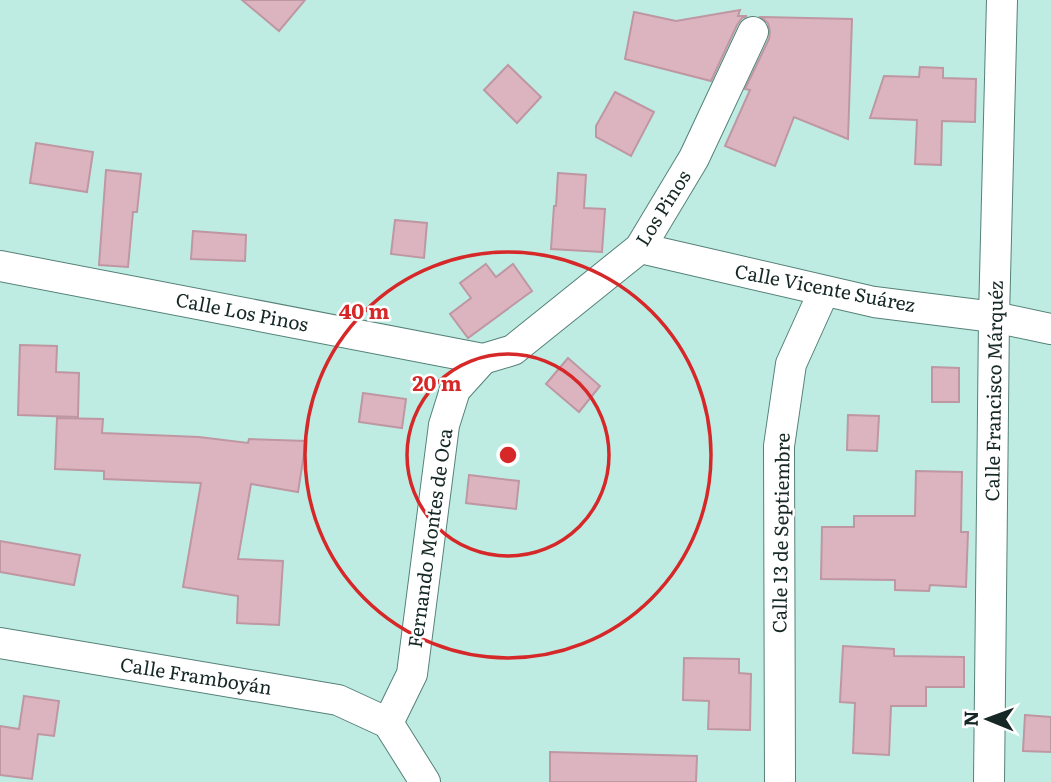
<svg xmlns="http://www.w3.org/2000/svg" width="1051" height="782" font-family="Literata,serif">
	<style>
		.building { fill: #dcb4bf; stroke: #be97a2; stroke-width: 2 }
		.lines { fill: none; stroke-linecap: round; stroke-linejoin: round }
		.street-casing { stroke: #558178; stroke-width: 32 }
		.street { stroke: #fff; stroke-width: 30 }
		.ring { fill: none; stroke: #d62828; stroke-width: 3.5 }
		.labels { text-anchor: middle; stroke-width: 5; stroke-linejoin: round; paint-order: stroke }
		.street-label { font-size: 19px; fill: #162825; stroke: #fff }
		.centre { fill: #d62828; stroke: #fff; stroke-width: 3.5 }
		.ring-label { font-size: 21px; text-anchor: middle; font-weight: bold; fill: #d62828; stroke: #fff; stroke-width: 5; stroke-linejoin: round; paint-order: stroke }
	</style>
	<rect width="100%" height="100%" fill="#beece3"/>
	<g class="building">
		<polygon points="242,0 305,0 279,31"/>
		<polygon points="740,10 738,16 747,16 742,18 737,25 711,81 625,59 634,12 676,21"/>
		<polygon points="761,17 852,19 848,139 794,117 775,166 725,146 750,90 745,89 769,39 770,31 768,23"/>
		<polygon points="508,65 541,97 517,123 484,90"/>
		<polygon points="920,67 943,68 943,78 976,79 975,122 942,121 941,165 915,164 917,120 870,118 884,76 919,77"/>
		<polygon points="615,92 654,112 631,156 596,137 596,126"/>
		<polygon points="36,143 93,152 87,192 30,183"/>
		<polygon points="106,170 141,174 137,212 133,212 128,267 99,265"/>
		<polygon points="558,173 586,175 584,208 605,209 602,252 551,249 554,206 556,206"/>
		<polygon points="395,220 427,223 424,258 391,254"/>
		<polygon points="193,231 246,235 245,261 191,259"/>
		<polygon points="486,264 496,277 513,264 532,291 468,338 450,314 471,298 460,283"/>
		<polygon points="20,345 57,346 56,372 79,373 78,417 18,415"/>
		<polygon points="568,358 600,386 579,412 546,384"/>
		<polygon points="932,367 959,368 959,402 932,402"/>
		<polygon points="363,393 406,399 402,428 359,422"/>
		<polygon points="848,415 879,416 877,451 847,450"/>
		<polygon points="57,418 103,419 102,433 199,437 248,443 249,439 306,441 298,492 251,484 238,559 283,561 279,625 237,623 238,596 183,587 201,483 104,479 104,471 55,469"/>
		<polygon points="916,471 962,472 961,532 968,532 966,587 930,585 929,591 895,590 895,580 821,579 822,527 854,527 854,516 915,516"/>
		<polygon points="469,475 519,481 516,509 466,503"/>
		<polygon points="0,541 80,555 74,585 0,572"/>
		<polygon points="843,646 894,649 894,656 964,657 964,687 926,687 926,706 891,706 889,755 853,753 855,703 840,702"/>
		<polygon points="684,658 739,659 739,673 751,674 750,730 708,729 709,701 683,700"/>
		<polygon points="24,696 59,701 54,736 38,734 32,779 0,775 0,726 19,729"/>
		<polygon points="1025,715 1051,717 1051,752 1023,751"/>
		<polygon points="550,752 697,756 696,782 550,782"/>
	</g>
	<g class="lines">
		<g class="street-casing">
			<g id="street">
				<polyline points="640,248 874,302 994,317 1051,329"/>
				<polyline points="0,266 483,359 513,350 640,248 694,158 753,32"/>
				<polyline points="0,643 338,700 388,723"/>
				<polyline points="388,723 412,674 444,425 455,390 483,359"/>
				<polyline points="388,723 425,782"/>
				<polyline points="780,782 779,446 791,364 824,291"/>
				<polyline points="989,782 994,317 1002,0"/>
			</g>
		</g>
		<use href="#street" class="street"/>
	</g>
	<g class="ring">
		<circle cx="508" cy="455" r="101"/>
		<circle cx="508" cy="455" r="203"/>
	</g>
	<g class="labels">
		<g class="street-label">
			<text transform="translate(663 208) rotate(-58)" y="7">Los Pinos</text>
			<text transform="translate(825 288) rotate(11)" y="7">Calle Vicente Suárez</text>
			<text transform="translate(242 312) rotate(11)" y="7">Calle Los Pinos</text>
			<text transform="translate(994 391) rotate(-89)" y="7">Calle Francisco Márquéz</text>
			<text transform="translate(781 533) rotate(-89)" y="7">Calle 13 de Septiembre</text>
			<text transform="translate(430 538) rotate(-82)" y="7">Fernando Montes de Oca</text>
			<text transform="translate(196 676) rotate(9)" y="7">Calle Framboyán</text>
		</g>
	</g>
	<circle cx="508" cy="455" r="10" class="centre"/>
	<g class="ring-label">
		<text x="364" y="319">40 m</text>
		<text x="437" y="391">20 m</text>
	</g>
	<g transform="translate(988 719) rotate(271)" stroke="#ffffff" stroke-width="5" paint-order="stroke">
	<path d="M0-5L12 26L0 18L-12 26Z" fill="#162825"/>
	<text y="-10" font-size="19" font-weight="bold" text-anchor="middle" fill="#162825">N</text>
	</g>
</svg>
